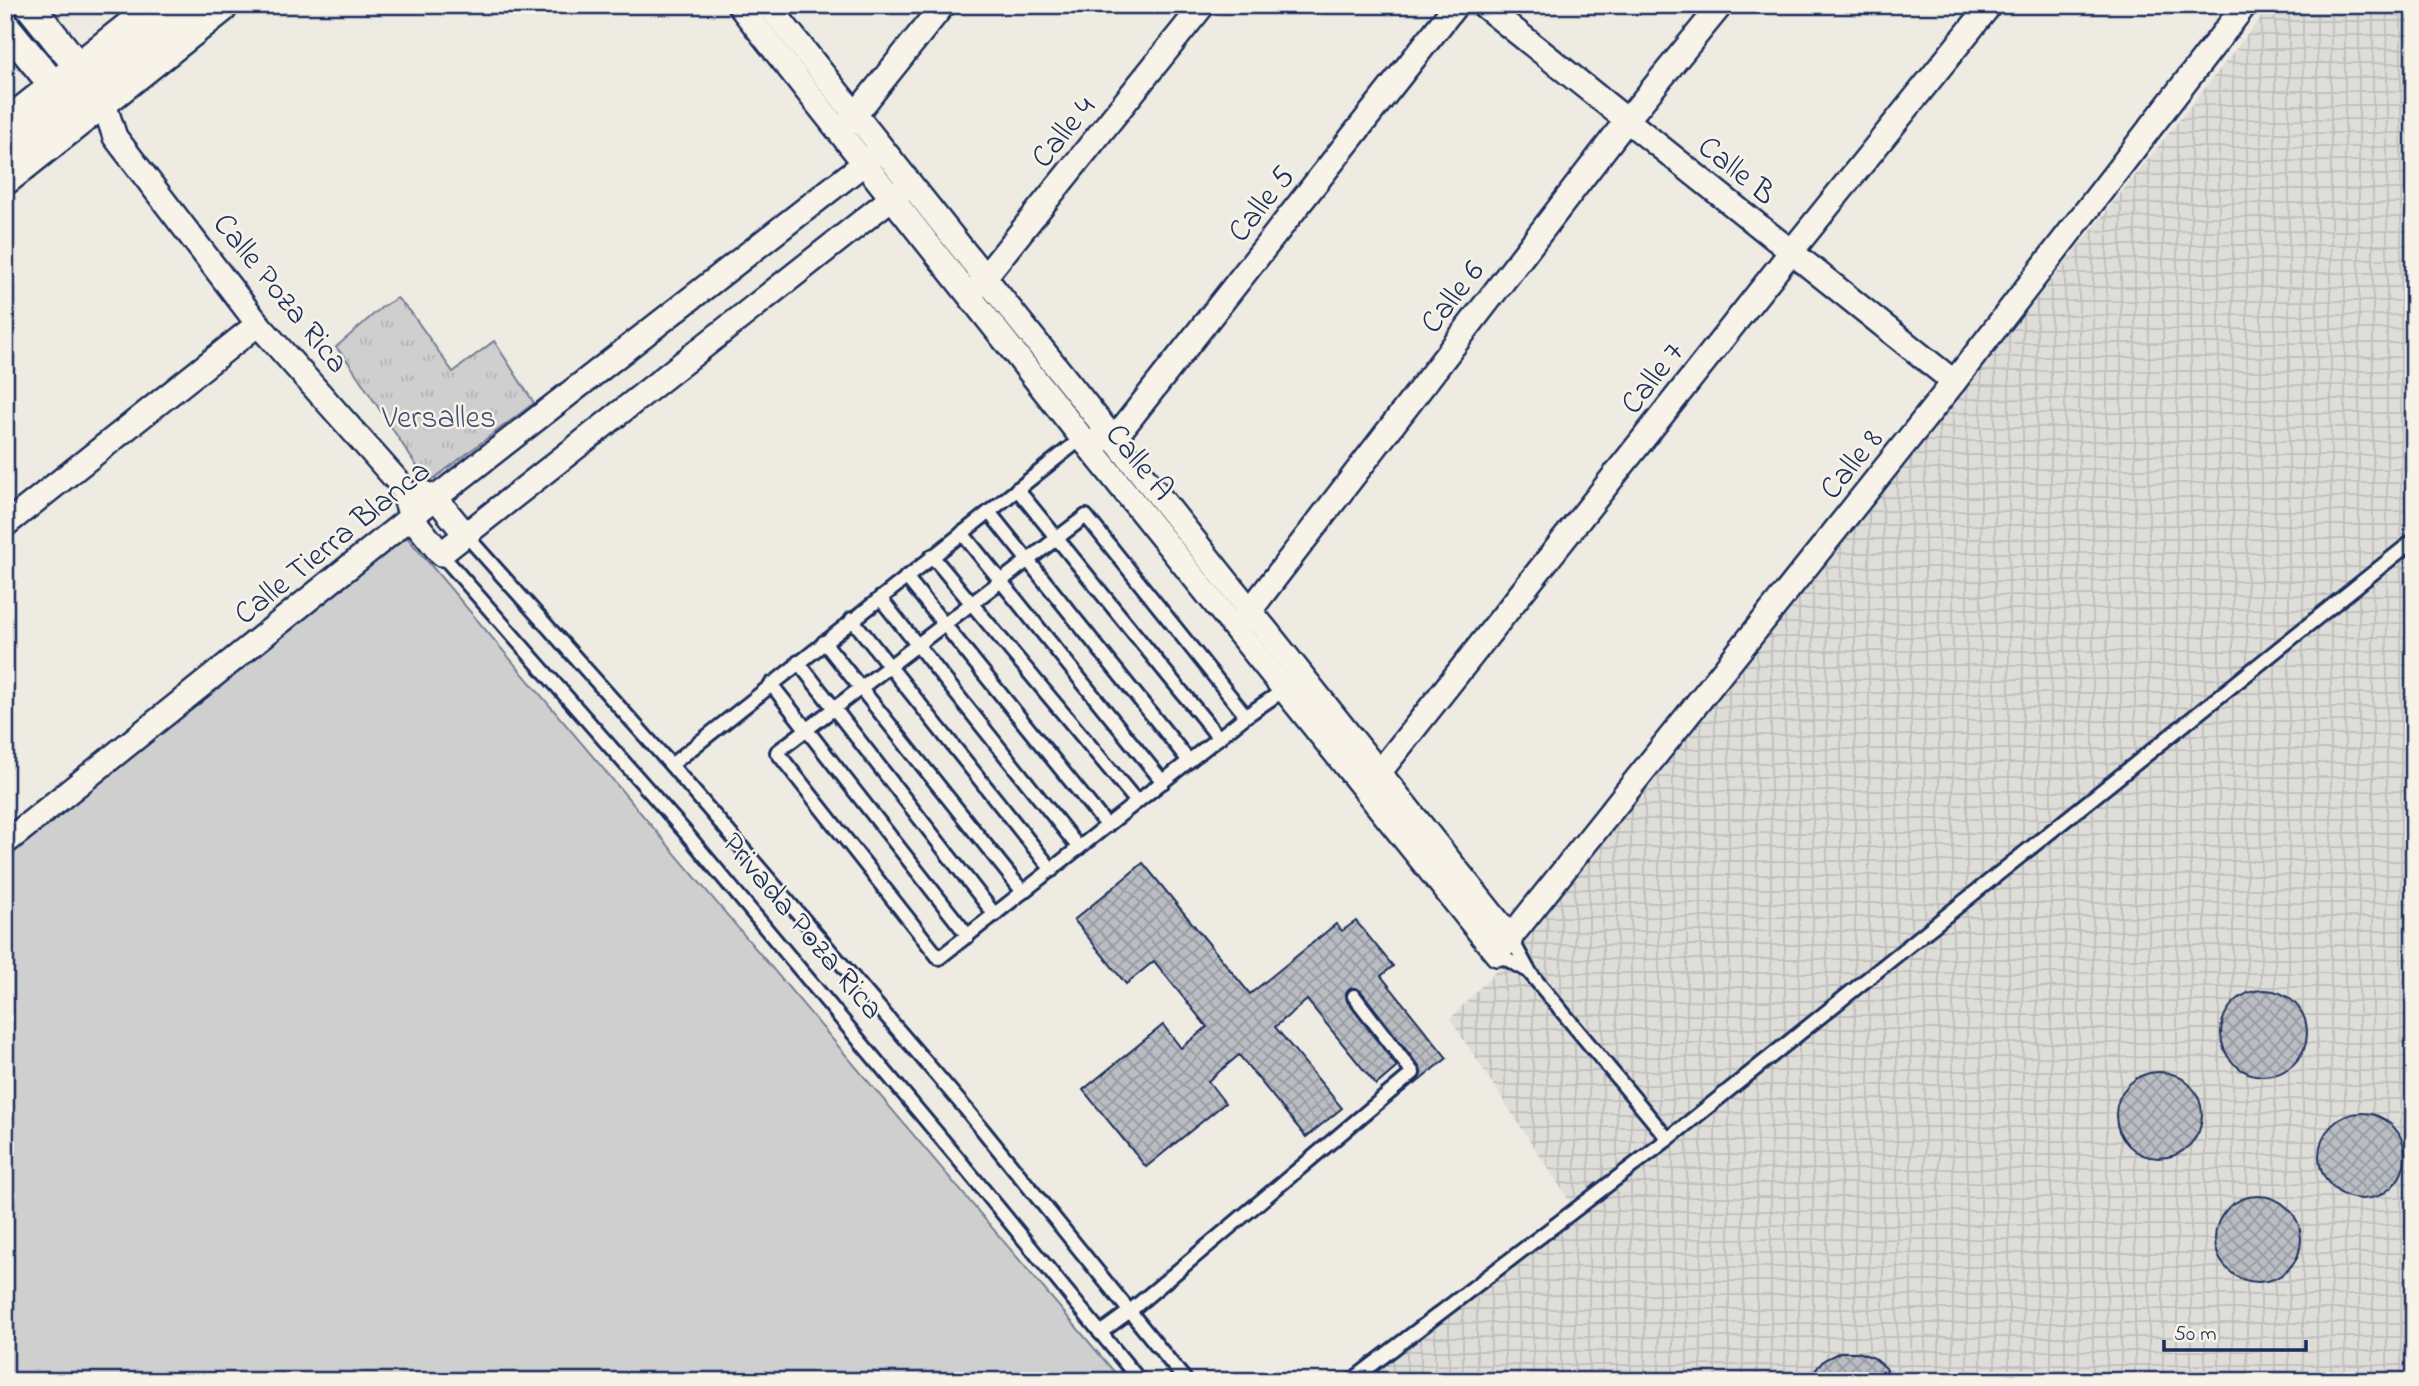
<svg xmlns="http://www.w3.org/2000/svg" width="2419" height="1386" font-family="'Indie Flower',sans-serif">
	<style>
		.industrial { fill: url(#industrial-grid) }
		.grass { fill: #cfcfcf; stroke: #757f96; stroke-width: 2 }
		.park { fill: url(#park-tufts); stroke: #757f96; stroke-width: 2 }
		.building { fill: url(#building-cross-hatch); stroke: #1b2f5e; stroke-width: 2 }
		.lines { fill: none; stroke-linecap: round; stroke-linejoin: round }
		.service-casing { stroke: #1b2f5e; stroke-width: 18 }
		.minor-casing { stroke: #1b2f5e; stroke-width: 28 }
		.tertiary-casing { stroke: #1b2f5e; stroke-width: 33 }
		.primary-casing { stroke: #1b2f5e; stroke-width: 42 }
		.service { stroke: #f7f3e8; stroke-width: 12 }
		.minor { stroke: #f7f3e8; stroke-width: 23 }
		.tertiary { stroke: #f7f3e8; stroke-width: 28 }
		.primary { stroke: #f7f3e8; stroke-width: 37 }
		.labels { text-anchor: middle; stroke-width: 5; stroke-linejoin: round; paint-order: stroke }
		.street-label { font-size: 32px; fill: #1b2f5e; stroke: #f7f3e8 }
		.park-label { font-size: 32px; fill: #3f4f75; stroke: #f7f3e8 }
	</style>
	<defs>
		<pattern id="industrial-grid" width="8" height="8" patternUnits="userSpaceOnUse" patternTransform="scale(1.75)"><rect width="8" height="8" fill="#deddd8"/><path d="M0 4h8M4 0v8" fill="none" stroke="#bebebc"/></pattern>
		<pattern id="park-tufts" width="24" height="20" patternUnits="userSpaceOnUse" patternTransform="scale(1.75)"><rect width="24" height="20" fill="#cfcfcf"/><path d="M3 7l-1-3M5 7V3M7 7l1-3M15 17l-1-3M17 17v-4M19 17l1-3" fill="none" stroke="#b1b2b4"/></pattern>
		<pattern id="building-cross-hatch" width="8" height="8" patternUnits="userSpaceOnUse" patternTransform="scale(1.75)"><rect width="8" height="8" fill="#babdc2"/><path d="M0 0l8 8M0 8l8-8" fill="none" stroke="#969aa1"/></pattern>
	</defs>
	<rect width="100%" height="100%" fill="#eeebe2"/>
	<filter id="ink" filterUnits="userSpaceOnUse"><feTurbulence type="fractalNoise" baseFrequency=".0143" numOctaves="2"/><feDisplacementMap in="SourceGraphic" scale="14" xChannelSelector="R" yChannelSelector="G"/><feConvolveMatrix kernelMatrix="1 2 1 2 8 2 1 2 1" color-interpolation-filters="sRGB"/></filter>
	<g filter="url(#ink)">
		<polygon class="industrial" points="2271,5 2414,5 2414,1381 1343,1381 1572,1205 1450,1019 1527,938"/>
		<polygon class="grass" points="406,536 1122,1381 5,1381 5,857"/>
		<polygon class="park" points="397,298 410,311 453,372 494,341 534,403 428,483 349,363 336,347 382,307"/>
		<g class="building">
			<polygon points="1143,863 1250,994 1336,924 1342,931 1356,921 1393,966 1381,976 1447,1058 1414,1085 1421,1075 1420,1068 1361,991 1352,988 1346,993 1347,1001 1397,1067 1376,1085 1307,1000 1275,1027 1342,1108 1306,1137 1239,1055 1208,1081 1225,1103 1146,1167 1083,1090 1163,1025 1181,1048 1207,1027 1154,961 1126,984 1074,920"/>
			<circle cx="2264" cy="1033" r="43"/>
			<circle cx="2159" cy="1115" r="43"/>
			<circle cx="2362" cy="1156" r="43"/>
			<circle cx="2258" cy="1239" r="43"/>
			<polygon points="1840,1352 1858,1352 1874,1358 1886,1368 1892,1381 1806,1381 1824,1360"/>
		</g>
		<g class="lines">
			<g class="service-casing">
				<g id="service">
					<polyline points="1017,489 1219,738"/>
					<polyline points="989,512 1189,761"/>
					<polyline points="962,533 1163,782"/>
					<polyline points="465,534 671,765 965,1108 1186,1381"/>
					<polyline points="441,554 686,833 955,1155 1140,1381"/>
					<polyline points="932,556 1137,802"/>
					<polyline points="906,577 1107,826"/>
					<polyline points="880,598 1079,848"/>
					<polyline points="852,619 1052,870"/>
					<polyline points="824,642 1023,892"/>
					<polyline points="798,662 995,915"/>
					<polyline points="771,684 968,936"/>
					<polyline points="1246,716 1086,516 777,752 939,958 1246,716 1288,687"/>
					<polyline points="671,765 1082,438"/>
					<polyline points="1511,938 1530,973 1668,1139"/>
					<polyline points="1497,954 1530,972"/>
					<polyline points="1100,1333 1130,1311 1413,1073 1354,996"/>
					<polyline points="1351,1381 1668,1139 2414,540"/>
				</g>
			</g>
			<g class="minor-casing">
				<g id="minor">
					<polyline points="739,5 1082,438 1497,954 1954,382 2245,5"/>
					<polyline points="768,5 1511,938"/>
					<polyline points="1483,5 1954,382"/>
					<polyline points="102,98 115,137 258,324 401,485 411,517 441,554 903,189"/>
					<polyline points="847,125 943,5"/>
					<polyline points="976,288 1203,5"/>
					<polyline points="1099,438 1114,439 1456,5"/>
					<polyline points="421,492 435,497 465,534"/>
					<polyline points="5,525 258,324"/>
					<polyline points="1242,621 1627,120 1721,5"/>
					<polyline points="1371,783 1791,252 1990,5"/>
					<polyline points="5,843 411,517 876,154"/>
				</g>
			</g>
			<g class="tertiary-casing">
				<g id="tertiary">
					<polyline points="29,5 92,84"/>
					<polyline points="5,26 68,103"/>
				</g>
			</g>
			<g class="primary-casing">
				<g id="primary">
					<polyline points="5,130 163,5"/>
					<polyline points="5,175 219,5"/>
				</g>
			</g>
			<use href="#service" class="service"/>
			<use href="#minor" class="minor"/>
			<use href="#tertiary" class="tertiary"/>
			<use href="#primary" class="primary"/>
		</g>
	</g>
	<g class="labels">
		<g class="street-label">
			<text transform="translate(1062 131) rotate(-51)" y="11">Calle 4</text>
			<text transform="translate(1738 169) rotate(39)" y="11">Calle B</text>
			<text transform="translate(1260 203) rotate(-52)" y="11">Calle 5</text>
			<text transform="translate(282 292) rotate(51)" y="11">Calle Poza Rica</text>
			<text transform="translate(1451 296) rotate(-52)" y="11">Calle 6</text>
			<text transform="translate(1651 377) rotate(-52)" y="11">Calle 7</text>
			<text transform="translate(1141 461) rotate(51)" y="11">Calle A</text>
			<text transform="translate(1850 463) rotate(-51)" y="11">Calle 8</text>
			<text transform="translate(331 541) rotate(-39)" y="11">Calle Tierra Blanca</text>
			<text transform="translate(804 925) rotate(50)" y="11">Privada Poza Rica</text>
		</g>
		<g class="park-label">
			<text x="439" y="427">Versalles</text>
		</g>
	</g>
	<rect width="2419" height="1386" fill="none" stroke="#f7f3e8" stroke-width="28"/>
	<rect x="14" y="14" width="2391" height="1358" fill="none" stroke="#1b2f5e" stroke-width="2.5" filter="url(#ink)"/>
	<path d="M2164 1340v10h142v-10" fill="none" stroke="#1b2f5e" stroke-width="3.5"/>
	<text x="2174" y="1340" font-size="21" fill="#1b2f5e" stroke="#f7f3e8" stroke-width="5" paint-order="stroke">50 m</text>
</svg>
